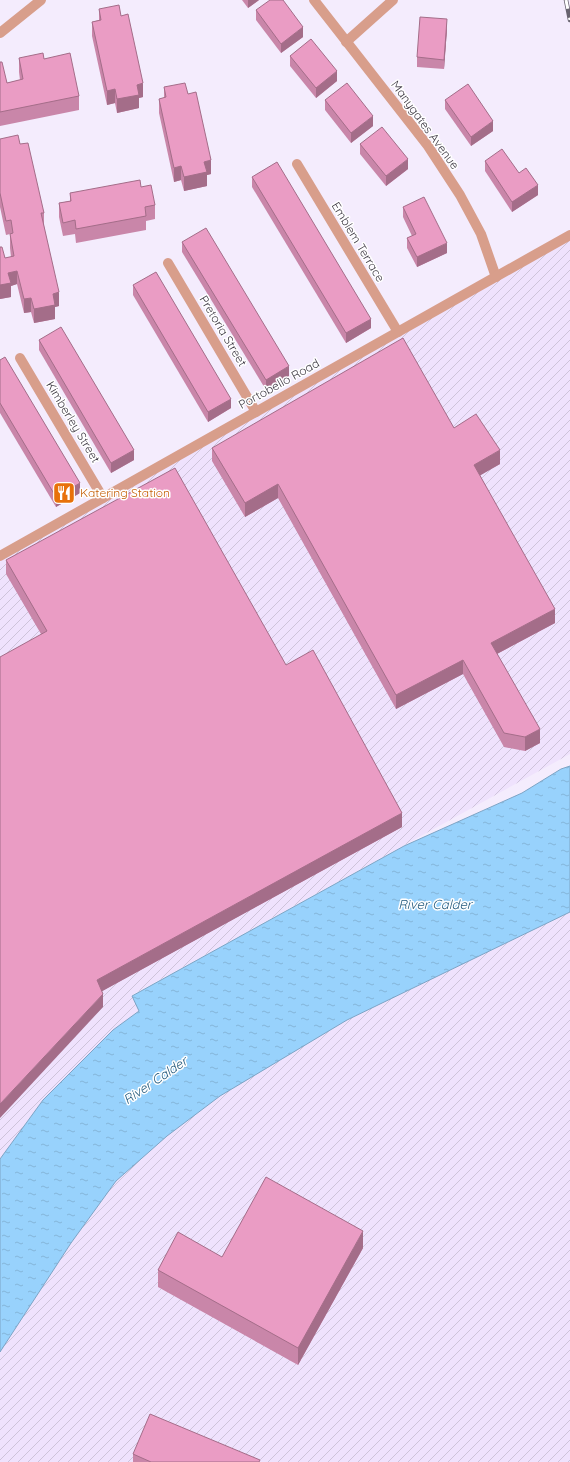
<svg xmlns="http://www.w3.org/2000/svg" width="570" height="1462" font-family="Quicksand,sans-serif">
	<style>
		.industrial { fill: url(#industrial-furrows) }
		.water { fill: url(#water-ripples); stroke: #7da4c5 }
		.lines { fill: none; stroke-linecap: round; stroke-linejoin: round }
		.minor { stroke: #d89e8b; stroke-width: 10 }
		.rail-casing { stroke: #68636f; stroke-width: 4.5 }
		.rail { stroke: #fff; stroke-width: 3; stroke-dasharray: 9; stroke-linecap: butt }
		.wall { fill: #c986a9 }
		.shaded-wall { fill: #a46d89 }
		.building { fill: #ea9cc4; stroke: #a46d89 }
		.labels { text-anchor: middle; stroke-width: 3; stroke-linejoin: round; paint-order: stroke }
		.street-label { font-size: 12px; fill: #3f3a45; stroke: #fff }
		.food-label { font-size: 12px; fill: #c56008; stroke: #fff; text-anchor: start }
		.water-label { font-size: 13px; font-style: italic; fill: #245b7e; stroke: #fff }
	</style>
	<defs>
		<pattern id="industrial-furrows" width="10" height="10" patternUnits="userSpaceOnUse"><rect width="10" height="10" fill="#efe2fd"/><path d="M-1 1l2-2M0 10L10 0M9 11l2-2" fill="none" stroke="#cec3da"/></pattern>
		<pattern id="water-ripples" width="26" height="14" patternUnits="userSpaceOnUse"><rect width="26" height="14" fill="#98d2fc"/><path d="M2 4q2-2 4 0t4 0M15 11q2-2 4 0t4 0" fill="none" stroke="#84b5d9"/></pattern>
	</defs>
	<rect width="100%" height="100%" fill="#f4ecfd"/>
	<g class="industrial">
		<polygon points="570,235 570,754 132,995 139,1011 113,1030 43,1100 0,1159 0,556"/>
		<polygon points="570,840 570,1462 0,1462 0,1259 104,1114"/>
	</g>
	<polygon class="water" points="570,766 570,912 347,1020 220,1096 167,1136 116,1181 71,1243 0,1352 0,1159 43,1100 113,1030 139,1011 132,996 404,846 522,793 561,769"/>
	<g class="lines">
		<g class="minor">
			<polyline points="314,0 428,146 460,195 481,234 496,277"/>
			<polyline points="0,33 41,0"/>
			<polyline points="346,42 393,0"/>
			<polyline points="297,164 398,332"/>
			<polyline points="168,263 256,412"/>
			<polyline points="20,358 103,498"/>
			<polyline points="0,556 570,235"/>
		</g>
		<g class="rail-casing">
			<polyline id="rail" points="566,0 570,20"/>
		</g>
		<use href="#rail" class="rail"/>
	</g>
	<g class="wall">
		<polygon points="242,0 259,0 248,8"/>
		<polygon points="99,9 121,16 143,97 139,98 139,108 117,113 115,103 107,105 92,36 92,22 99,20"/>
		<polygon points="256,10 303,37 281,53 256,20"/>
		<polygon points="447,29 444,69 417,67 417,57"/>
		<polygon points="290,56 337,81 316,98 290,66"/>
		<polygon points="19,58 44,59 79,96 79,110 0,126 0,62 7,83 20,80 19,72"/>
		<polygon points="164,87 188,94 211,174 207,175 207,186 184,191 181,180 174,182 159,113 159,99 164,98"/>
		<polygon points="325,100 373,126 351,143 325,110"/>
		<polygon points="445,100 493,131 471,146 445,109"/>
		<polygon points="0,139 20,144 44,213 44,226 59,306 55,307 55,319 34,323 31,312 24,313 17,284 11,286 11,297 0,299 0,247 5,258 11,257 10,248 10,234 6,235 0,207"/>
		<polygon points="360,144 408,169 386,186 360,154"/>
		<polygon points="485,161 519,173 538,195 512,212 485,171"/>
		<polygon points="252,177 371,328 346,343 252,187"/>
		<polygon points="141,187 155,205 155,219 146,221 146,230 76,243 75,234 63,236 59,217 59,203 70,201 70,193"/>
		<polygon points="403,207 447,253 417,267 407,248 407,238 412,236 403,217"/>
		<polygon points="182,242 289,376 266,390 182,252"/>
		<polygon points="133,285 231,408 208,422 133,295"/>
		<polygon points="39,340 134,460 111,473 39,350"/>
		<polygon points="0,360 80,493 56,507 0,413"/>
		<polygon points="454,428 500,464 480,475 555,623 497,654 540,743 525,751 504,747 463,674 396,709 278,498 245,517 212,461 212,448"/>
		<polygon points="6,560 286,665 402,827 102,991 103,1007 41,634 6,574"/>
		<polygon points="363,1248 298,1365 158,1287 158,1270 222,1257"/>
		<polygon points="133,1454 260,1462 133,1462"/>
	</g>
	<g class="shaded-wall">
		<polygon points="248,0 259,0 248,8"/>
		<polygon points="447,19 447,29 444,69 444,60"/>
		<polygon points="303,27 303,37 281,53 281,44"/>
		<polygon points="337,71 337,81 316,98 316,88"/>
		<polygon points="143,83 143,97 139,98 139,108 117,113 117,99 137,85"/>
		<polygon points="115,89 115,103 107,105 107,91"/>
		<polygon points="373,116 373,126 351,143 351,133"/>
		<polygon points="493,121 493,131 471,146 471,137"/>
		<polygon points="408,159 408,169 386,186 386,176"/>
		<polygon points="211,160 211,174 207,175 207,186 184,191 184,177 204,162"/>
		<polygon points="181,166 181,180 174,182 174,168"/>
		<polygon points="538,185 538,195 512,212 512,202"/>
		<polygon points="447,243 447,253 417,267 417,257"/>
		<polygon points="17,271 17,284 11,286 11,297 0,299 0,285 8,273"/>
		<polygon points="59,292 59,306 55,307 55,319 34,323 34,309 53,294"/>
		<polygon points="31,298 31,312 24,313 24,299"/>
		<polygon points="371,319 371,328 346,343 346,333"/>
		<polygon points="289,366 289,376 266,390 266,380"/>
		<polygon points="231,399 231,408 208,422 208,412"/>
		<polygon points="134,450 134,460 111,473 111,463"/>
		<polygon points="500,450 500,464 474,479 474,465"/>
		<polygon points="80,483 80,493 56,507 56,497"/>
		<polygon points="278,484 278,498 245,517 245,503"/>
		<polygon points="555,609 555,623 491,657 491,643"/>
		<polygon points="463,660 463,674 396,709 396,695"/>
		<polygon points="540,729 540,743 525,751 525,737"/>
		<polygon points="402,813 402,827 97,994 97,980"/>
		<polygon points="103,994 103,1007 0,1118 0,1104"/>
		<polygon points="363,1231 363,1248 298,1365 298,1348"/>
	</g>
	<g class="building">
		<polygon points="270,0 283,0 303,27 281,44 256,10"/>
		<polygon points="119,5 121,16 128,14 143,83 137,85 139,95 117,99 115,89 107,91 92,22 101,20 99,9"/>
		<polygon points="420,17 447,19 444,60 417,57"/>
		<polygon points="311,39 337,71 316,88 290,56"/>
		<polygon points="43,53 44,59 70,53 79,96 0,112 0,62 2,62 7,83 23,79 19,58"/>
		<polygon points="185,83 188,94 196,92 211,160 204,162 207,172 184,177 181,166 174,168 159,99 166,97 164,87"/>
		<polygon points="347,83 373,116 351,133 325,100"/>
		<polygon points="468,84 493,121 471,137 445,100"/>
		<polygon points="382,127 408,159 386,176 360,144"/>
		<polygon points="18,135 20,144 28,143 44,213 41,213 59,292 53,294 55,305 34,309 31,298 24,299 17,271 8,273 11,283 0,285 0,247 2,247 5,258 14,256 10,234 13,233 11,220 6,221 0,193 0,139"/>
		<polygon points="502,149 519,173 526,168 538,185 512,202 485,161"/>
		<polygon points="277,162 371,319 346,333 252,177"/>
		<polygon points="140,180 141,187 151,185 155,205 145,207 146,216 76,229 75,220 63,223 59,203 71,201 70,193"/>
		<polygon points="424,197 447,243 417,257 407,238 416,234 403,207"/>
		<polygon points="206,228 289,366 266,380 182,242"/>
		<polygon points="156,272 231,399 208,412 133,285"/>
		<polygon points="61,327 134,450 111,463 39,340"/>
		<polygon points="403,338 454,428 476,414 500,450 474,465 555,609 491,643 540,729 525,737 504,733 463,660 396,695 278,484 245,503 212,448"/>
		<polygon points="5,357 80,483 56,497 0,403 0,360"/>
		<polygon points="175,468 286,665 313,650 402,813 97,980 103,994 0,1104 0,657 47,631 6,560"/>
		<polygon points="266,1177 363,1231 298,1348 158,1270 178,1232 222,1257"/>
		<polygon points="150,1414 260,1460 259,1462 151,1462 133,1454"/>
	</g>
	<defs>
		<g id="restaurant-square" transform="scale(1.15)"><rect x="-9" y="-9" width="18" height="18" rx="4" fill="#e8710a" stroke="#fff"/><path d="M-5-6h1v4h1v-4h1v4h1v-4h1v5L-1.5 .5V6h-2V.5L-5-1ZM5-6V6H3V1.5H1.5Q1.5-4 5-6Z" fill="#fff"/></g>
	</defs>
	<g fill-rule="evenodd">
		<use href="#restaurant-square" x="64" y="493"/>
	</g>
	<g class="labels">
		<g class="street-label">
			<text transform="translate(425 125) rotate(54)" y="4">Manygates Avenue</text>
			<text transform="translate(358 242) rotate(59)" y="4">Emblem Terrace</text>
			<text transform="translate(223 331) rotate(59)" y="4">Pretoria Street</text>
			<text transform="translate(279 384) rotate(-29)" y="4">Portobello Road</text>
			<text transform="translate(73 422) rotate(59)" y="4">Kimberley Street</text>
		</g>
		<g class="food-label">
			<text x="80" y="497">Katering Station</text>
		</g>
		<g class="water-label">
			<text x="435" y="909">River Calder</text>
			<text transform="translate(155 1080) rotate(-34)" y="5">River Calder</text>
		</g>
	</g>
</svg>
